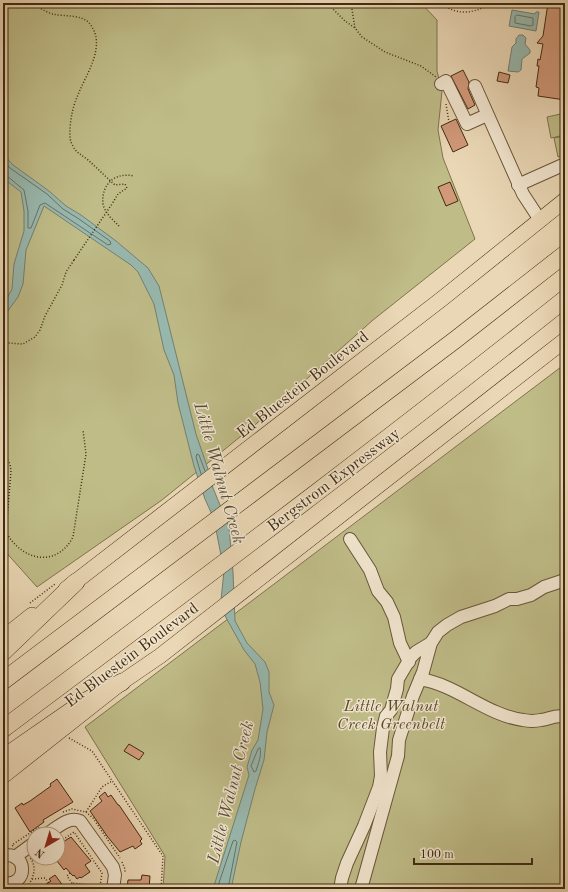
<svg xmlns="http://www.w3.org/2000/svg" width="568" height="892" font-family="'Old Standard TT',serif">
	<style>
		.green { fill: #bfbc88; stroke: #80744c }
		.water { fill: #98b9b0; stroke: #758070 }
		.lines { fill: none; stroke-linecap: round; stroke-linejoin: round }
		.shore { stroke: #6c7260; stroke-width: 1 }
		.building { fill: #d1997a; stroke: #412b0f }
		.minor-casing { stroke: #6b5638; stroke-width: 14 }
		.major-casing { stroke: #412b0f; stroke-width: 16 }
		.highway-casing { stroke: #412b0f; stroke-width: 18 }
		.path { stroke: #412b0f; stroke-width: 1.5; stroke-dasharray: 1 2; stroke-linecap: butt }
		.minor { stroke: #f1e5cf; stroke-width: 12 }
		.major { stroke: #ead7b5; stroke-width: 15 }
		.highway { stroke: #ead7b5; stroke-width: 17 }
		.path-bridge { stroke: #412b0f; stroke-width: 1.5; stroke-dasharray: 1 2; stroke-linecap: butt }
		.labels { text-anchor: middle; stroke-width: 3; stroke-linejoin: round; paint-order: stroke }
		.street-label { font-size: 16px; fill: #412b0f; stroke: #f1e5cf }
		.park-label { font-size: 16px; font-style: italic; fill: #5a4827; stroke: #f1e5cf }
		.water-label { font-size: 17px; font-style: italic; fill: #574e37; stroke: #f1e5cf }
	</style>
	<rect width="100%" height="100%" fill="#ead7b5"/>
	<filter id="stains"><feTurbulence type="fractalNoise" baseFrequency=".005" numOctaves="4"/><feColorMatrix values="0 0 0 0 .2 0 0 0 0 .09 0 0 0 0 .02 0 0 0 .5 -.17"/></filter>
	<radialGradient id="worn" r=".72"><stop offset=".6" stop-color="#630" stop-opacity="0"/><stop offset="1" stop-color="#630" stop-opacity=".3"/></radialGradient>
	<g class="green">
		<polygon points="3,3 421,3 437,20 437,71 442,91 438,130 443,158 475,239 373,320 256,424 162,500 37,587 3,549"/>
		<polygon points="565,113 565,135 551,138 547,117"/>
		<polygon points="565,136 565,155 558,157 554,138"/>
		<polygon points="565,364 565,889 163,889 165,856 85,727"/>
	</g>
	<g class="water">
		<polygon points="512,10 535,14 536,12 539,12 536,31 509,26"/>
		<polygon points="519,35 523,35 526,38 525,44 530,50 530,53 522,59 521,70 518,72 508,71 512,47 516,43 516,39"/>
		<polygon points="3,154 13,165 49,191 66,206 81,215 116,241 148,268 159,286 196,434 209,472 213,488 229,527 233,572 235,621 247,643 265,662 269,672 269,692 274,705 267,732 264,760 255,789 241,842 231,889 213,889 249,775 247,767 252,750 258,740 263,709 260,682 255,664 244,650 224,614 221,600 224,571 214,519 205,499 194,466 178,403 174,375 164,350 154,304 138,272 131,265 44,206 26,250 23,284 18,297 7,312 3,316 3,304 5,302 12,289 14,264 24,231 24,211 21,192 3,178"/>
	</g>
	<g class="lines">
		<g class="shore">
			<polygon points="517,15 533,18 533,25 531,26 515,23 515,17"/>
			<polyline points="3,160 10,168 47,194 63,209 79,219 110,241 111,244 108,245 45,203 40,205 31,228 28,228 28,211 24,190 7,176 3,175"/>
			<polyline points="201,474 196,457 197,454 199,455 205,471"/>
			<path d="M260 748C262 755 258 764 256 771L254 772 251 766 258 749Z"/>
			<polyline points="217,889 233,841 235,840 237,842 228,889"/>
		</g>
	</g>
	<g class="building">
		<polygon points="548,3 565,5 565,100 538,96 539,88 536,87 539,66 537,66 538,59 540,60 543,44 537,43 543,36"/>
		<polygon points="463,70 469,82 468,89 475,105 468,109 451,76"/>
		<polygon points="499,72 510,75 508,83 497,81"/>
		<polygon points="456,119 468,145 453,152 441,126"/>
		<polygon points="450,182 458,201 446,206 438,187"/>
		<polygon points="129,744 144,753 139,760 124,751"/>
		<polygon points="57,779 73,802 43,820 44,822 30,832 15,808 22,803 23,805 30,801 51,786 50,784"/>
		<polygon points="105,792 108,797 111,795 118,805 119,805 142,839 140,841 142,844 135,849 133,846 120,852 107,836 90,811 102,801 99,797"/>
		<polygon points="71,837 91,861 85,865 90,872 81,878 80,877 77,879 74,875 73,876 71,874 66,868 64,870 57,861 59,860 58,854 62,852 58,845"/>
		<polygon points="55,875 64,887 60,889 39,889 51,881 49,879"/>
		<polygon points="142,875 150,876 149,889 127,889 128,880 141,880"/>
	</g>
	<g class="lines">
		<g class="minor-casing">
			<g id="minor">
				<polyline points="441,84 446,81 467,124 487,115"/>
				<polyline points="475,86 523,194 540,220"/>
				<polyline points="518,185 565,164"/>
				<polyline points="350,539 370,570 378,591 387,602 394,617 400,643 409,662"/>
				<path d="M420 679C457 685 486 715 523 720 528 721 536 721 541 720 550 719 556 714 565 717"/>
				<path d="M47 834C57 828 68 816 80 821L113 867 115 875 113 889"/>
				<path d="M3 856C28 850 29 888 3 883"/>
				<polyline points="16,858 19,854 34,843"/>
				<polyline points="340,889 342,878 347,863 364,826 379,787 381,776 380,752 383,728 386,716 391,710 397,689 398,679 411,657 416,652 431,643"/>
				<polyline points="361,889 398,756 399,740 413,696 423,672 431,643 438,632 447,625 461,617 495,606 509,599 517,599 531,595 544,587 565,580"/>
			</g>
		</g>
		<g class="major-casing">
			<g id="major">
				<polyline points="66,589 443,298 565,200"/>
				<polyline points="3,638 32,615"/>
				<polyline points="3,776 122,682 160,656 565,340"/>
			</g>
		</g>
		<g class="highway-casing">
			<g id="highway">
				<polyline points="3,652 76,582"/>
				<polyline points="3,681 455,340 565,254"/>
				<path d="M3 729C192 587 381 446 565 299"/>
				<polyline points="3,758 84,702 122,682"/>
			</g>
		</g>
		<g class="path">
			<path d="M34 3C39 8 46 12 53 14 64 17 83 14 90 24 107 46 86 74 78 95 73 106 71 116 70 128 70 134 69 140 73 146 76 153 82 155 88 160 97 168 106 177 115 185L125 184 127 188 118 194 112 204"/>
			<polyline points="327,3 345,21 355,28"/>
			<polyline points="351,3 355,28 362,37 385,52 421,66 436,77"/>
			<path d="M441 3C458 17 475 13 492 3"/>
			<polyline points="446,104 449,122"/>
			<path d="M119 226C113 220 105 213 103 204 101 183 116 172 134 176"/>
			<polyline points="3,345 8,343 23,344 35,337 40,330 45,316 62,285 66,272 74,260"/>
			<path d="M3 452 10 464 11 471 6 532C21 560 56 569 73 537L86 454 83 430"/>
			<polyline points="30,603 55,584"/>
			<polyline points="69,738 92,751 163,856 161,889"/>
			<polyline points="63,812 72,809 86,812 102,787 112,781"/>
			<polyline points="86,812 93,818 120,858"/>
			<polyline points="58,843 74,832 102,873 100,886 72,883 71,889"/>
			<polyline points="13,846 12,845 39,827"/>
			<polyline points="32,860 35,858"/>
			<polyline points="122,862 125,869 125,873"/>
			<polyline points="70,873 67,876 72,883"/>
			<polyline points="32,879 45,878 53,889"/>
			<path d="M25 889C33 881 38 867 30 858"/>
		</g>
		<use href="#minor" class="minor"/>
		<use href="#major" class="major"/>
		<use href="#highway" class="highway"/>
		<polyline class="path-bridge" points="74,260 112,204"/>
	</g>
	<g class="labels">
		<g class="street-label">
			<text transform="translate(302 384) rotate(-38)" y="6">Ed Bluestein Boulevard</text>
			<text transform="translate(333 479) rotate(-37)" y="6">Bergstrom Expressway</text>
			<text transform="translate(131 654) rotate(-37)" y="6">Ed Bluestein Boulevard</text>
		</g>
		<g class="park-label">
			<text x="391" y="711">Little Walnut<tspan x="391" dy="18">Creek Greenbelt</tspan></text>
		</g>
		<g class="water-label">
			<text transform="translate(220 473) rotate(74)" y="6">Little Walnut Creek</text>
			<text transform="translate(230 792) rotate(-76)" y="6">Little Walnut Creek</text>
		</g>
	</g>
	<rect width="568" height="892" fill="none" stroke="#ead7b5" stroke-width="16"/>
	<rect x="4" y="4" width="560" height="884" fill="none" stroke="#412b0f" stroke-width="2"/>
	<rect x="8" y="8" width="552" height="876" fill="none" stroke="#412b0f"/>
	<g transform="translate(46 846) rotate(218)"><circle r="19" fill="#f1e5cf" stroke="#ab9b82"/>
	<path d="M0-3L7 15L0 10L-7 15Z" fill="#8f2418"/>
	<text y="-6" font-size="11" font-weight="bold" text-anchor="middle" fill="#412b0f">N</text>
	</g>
	<path d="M414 858v6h118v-6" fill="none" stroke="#412b0f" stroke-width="2"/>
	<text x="420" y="858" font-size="12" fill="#412b0f" stroke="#f1e5cf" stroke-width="3" paint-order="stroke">100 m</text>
	<rect width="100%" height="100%" filter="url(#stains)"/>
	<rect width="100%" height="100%" fill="url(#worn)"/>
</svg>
